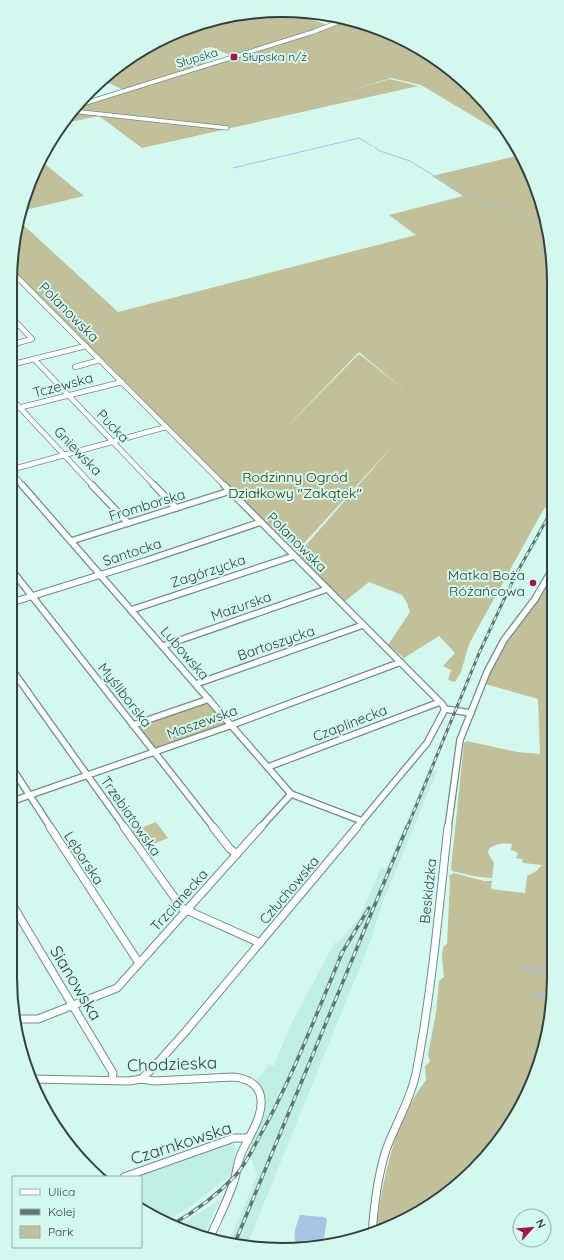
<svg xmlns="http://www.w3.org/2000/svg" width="564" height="1260" font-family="Quicksand,sans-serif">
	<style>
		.built { fill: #bfefe1 }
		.green { fill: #c1c099; fill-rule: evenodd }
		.water { fill: #a5c5e2 }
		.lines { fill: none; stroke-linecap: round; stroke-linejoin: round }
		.stream-far1 { stroke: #a5c5e2; stroke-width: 1 }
		.stream { stroke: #a5c5e2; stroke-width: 2 }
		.minor-far3-casing { stroke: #6c9086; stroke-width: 5 }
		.minor-far2-casing { stroke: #6c9086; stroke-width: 6 }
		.minor-far1-casing { stroke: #6c9086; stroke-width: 8 }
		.minor-casing { stroke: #6c9086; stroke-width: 9 }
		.minor-far3 { stroke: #fff; stroke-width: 3.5 }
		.minor-far2 { stroke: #fff; stroke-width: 4.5 }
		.minor-far1 { stroke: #fff; stroke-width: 5.5 }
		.minor { stroke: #fff; stroke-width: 7 }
		.rail-far1-casing { stroke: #607771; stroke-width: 3 }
		.rail-casing { stroke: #607771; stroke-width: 3.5 }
		.rail-far1 { stroke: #d3f9ee; stroke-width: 1.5; stroke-dasharray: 4.5; stroke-linecap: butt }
		.rail { stroke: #d3f9ee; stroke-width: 2; stroke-dasharray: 6; stroke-linecap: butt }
		.poi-dot { fill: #a51252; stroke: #d3f9ee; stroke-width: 1.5 }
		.labels { text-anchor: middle; stroke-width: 4; stroke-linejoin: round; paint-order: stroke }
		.far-poi-label { font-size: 12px; fill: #31413d; stroke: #d3f9ee; text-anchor: start }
		.far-street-label { font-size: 12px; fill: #31413d; stroke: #d3f9ee }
		.street-label { font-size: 14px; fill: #31413d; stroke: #d3f9ee }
		.park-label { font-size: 14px; fill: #333100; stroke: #d3f9ee }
		.poi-label { font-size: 14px; fill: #31413d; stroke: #d3f9ee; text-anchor: end }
		.near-street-label { font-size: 17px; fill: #31413d; stroke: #d3f9ee }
		.rim { fill: none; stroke: #31413d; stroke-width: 2 }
	</style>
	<rect width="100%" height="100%" fill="#d3f9ee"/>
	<g class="built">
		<polygon points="429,770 437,771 382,904 371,940 247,1245 228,1244 257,1175 248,1151 265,1101 265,1095 255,1081 264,1072 267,1064 274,1066 290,1026 335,942 337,943 359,918 381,868 386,869"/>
		<polygon points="231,1142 236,1148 232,1174 188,1208 165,1221 146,1214 141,1209 141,1177 134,1177"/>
		<polygon points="220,1199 204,1235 180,1226 181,1225"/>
	</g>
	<g class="green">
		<path d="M282 10 319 14 310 19 328 25 344 18 386 31 447 66 498 116 510 138 421 85 391 78 346 92 390 79 418 86 231 128 172 121 227 129 142 148 99 116 61 124 74 108 171 78 124 90 102 80 131 56 178 31 229 15ZM211 47 232 56 205 64 198 61 202 49Z"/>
		<path d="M520 155 533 178 552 246V498L541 514 469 644 461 672 455 682 448 680 451 670 443 666 455 653 439 636 404 658 388 645 410 612 407 603 402 595 369 582 344 602 298 554 399 439 297 551 228 486 11 269 15 229 18 220 118 312 416 235 389 215 463 196 432 176ZM359 352 402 388 359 354 275 439Z"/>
		<polygon points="40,160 84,196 21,211 31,178"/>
		<path d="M553 576 554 978 549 1031 533 1082 487 1157 418 1214 375 1233C384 1179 392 1124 426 1080L425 1066 430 1062 428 1055 436 1012 439 981 444 977 442 958 443 947 447 944 450 882 449 876 453 873 484 881H492L491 889 525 893 527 876 535 872 542 865 523 863 522 859 516 858 518 853 511 850 512 844C504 843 495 843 489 849L488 853 494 863 492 878C479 878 465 874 452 871L451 868 464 743 467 741 517 752 540 754 538 699 485 684C500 644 530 612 553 576Z"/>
		<polygon points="209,702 228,724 156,750 137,726"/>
		<polygon points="156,822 168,838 143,848 131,832"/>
	</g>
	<path class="water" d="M300 1215 324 1217 327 1219 324 1238 321 1243H296C292 1236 297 1223 300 1215Z"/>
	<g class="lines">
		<g class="stream-far1">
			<polyline points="374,147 380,151 410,161 467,196 504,208"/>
			<polyline points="233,168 359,138 372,146"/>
			<polyline points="507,209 532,221 545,223"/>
		</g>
		<g class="stream">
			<polyline points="522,967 531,970 554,970"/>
			<polyline points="533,995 552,996"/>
		</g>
		<g class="minor-far3-casing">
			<g id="minor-far3">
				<polyline points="76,106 313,32 346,19"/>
				<polyline points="72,111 227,128"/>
			</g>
		</g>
		<g class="minor-far2-casing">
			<g id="minor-far2">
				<polyline points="11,271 225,486"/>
				<polyline points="10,325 17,323 32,339 10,345"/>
				<polyline points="34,359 155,486"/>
				<polyline points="10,365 86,346"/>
				<polyline points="75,367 100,360"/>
				<polyline points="10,397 93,486"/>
				<polyline points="10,410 122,382"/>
				<polyline points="10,470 166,427"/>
				<polyline points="10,471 23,486"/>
			</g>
		</g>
		<g class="minor-far1-casing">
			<g id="minor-far1">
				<polyline points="22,485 291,794 362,821"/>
				<polyline points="92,485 128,523"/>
				<polyline points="154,485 176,508"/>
				<polyline points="224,485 442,704 445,709"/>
				<polyline points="71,541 230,491"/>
				<polyline points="10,568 214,828"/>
				<polyline points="10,603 145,561 261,522"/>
				<polyline points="131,610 294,556"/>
				<polyline points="163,646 327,589"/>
				<polyline points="10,667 125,828"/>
				<polyline points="196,684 363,625"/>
				<polyline points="445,709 471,713"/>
				<polyline points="133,725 209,699"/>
				<polyline points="10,765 51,828"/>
				<polyline points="268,767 440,702"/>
				<polyline points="10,802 232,725 401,662"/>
				<polyline points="260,828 291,794"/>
				<polyline points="356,828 427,743 445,709"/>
				<polyline points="448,828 460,740 487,672 504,640 535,599 553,568"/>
			</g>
		</g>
		<g class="minor-casing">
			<g id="minor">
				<polyline points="50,827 137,960 140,962"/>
				<polyline points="124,827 182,908 260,943"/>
				<polyline points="213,827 230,849 237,854"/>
				<polyline points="10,901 113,1073 112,1080"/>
				<polyline points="10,916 18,914"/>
				<polyline points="17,1019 38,1019 117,988 261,827"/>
				<path d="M31 1079 129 1081 141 1079 154 1081 233 1077C244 1078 256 1082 260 1094 266 1114 248 1137 241 1154 237 1163 237 1174 233 1184 227 1202 218 1219 210 1237"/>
				<polyline points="141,1079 154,1067 186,1031 357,827"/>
				<polyline points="124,1177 234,1138 248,1138"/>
				<path d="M372 1234C374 1206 377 1178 386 1150 396 1123 412 1097 417 1068 432 989 439 907 448 827"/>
			</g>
		</g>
		<use href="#minor-far3" class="minor-far3"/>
		<use href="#minor-far2" class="minor-far2"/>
		<use href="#minor-far1" class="minor-far1"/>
		<use href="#minor" class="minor"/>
		<g class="rail-far1-casing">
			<polyline id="rail-far1" points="407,828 480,651 515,576 552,510"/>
		</g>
		<g class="rail-casing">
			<g id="rail">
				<polyline points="340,956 369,908"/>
				<path d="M173 1224C196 1211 217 1195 235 1176 247 1163 254 1146 262 1132 294 1074 317 1012 343 951"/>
				<polyline points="234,1245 407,827"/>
			</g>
		</g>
		<use href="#rail-far1" class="rail-far1"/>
		<use href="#rail" class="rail"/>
	</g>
	<g class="poi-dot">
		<rect x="230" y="53" width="8" height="8" rx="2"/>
		<circle cx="533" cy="583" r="4"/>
	</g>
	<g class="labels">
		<g class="far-poi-label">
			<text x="242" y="61">Słupska n/ż</text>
		</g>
		<g class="far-street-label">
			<text transform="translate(197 58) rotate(-17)" y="4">Słupska</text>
		</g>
		<g class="street-label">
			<text transform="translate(69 312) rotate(45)" y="5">Polanowska</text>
			<text transform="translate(63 385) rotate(-15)" y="5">Tczewska</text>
			<text transform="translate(113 426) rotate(46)" y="5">Pucka</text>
			<text transform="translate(78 451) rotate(46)" y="5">Gniewska</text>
			<text transform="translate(147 505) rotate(-17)" y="5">Fromborska</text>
			<text transform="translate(297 542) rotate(45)" y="5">Polanowska</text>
			<text transform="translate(132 552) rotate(-18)" y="5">Santocka</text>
			<text transform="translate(208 571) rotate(-18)" y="5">Zagórzycka</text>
			<text transform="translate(241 606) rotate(-19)" y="5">Mazurska</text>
			<text transform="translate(276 643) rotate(-19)" y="5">Bartoszycka</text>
			<text transform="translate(185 653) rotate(49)" y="5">Lubowska</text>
			<text transform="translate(125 695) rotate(52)" y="5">Myśliborska</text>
			<text transform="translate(202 722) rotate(-20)" y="5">Maszewska</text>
			<text transform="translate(350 723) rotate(-21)" y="5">Czaplinecka</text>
			<text transform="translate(131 816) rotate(55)" y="5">Trzebiatowska</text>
			<text transform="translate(84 858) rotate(57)" y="5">Lęborska</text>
			<text transform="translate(289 890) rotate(-50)" y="5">Człuchowska</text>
			<text transform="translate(428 891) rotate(-84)" y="5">Beskidzka</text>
			<text transform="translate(179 900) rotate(-48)" y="5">Trzcianecka</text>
		</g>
		<g class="park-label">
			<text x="295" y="482">Rodzinny Ogród<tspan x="295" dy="16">Działkowy "Zakątek"</tspan></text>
		</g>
		<g class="poi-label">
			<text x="525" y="580">Matka Boża<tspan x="525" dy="16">Różańcowa</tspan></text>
		</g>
		<g class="near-street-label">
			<text transform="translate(76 983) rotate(59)" y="6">Sianowska</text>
			<text transform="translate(172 1064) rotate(-2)" y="6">Chodzieska</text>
			<text transform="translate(181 1143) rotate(-18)" y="6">Czarnkowska</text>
		</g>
	</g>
	<path d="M0 0H564V1260H0ZM282 17H282A265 265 0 0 1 547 282V978A265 265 0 0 1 282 1243H282A265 265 0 0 1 17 978V282A265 265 0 0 1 282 17Z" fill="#d3f9ee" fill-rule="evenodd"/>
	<path class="rim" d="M282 17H282A265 265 0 0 1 547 282V978A265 265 0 0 1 282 1243H282A265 265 0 0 1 17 978V282A265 265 0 0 1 282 17Z"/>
	<rect x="12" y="1176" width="130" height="72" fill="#d3f9ee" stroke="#92afa7"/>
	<rect x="20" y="1189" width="20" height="6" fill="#ffffff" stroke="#92afa7"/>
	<text x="48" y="1196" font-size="12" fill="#31413d">Ulica</text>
	<rect x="20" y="1209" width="20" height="6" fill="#607771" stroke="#92afa7"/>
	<text x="48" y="1216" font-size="12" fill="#31413d">Kolej</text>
	<rect x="20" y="1226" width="20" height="12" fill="#c1c099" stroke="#92afa7"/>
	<text x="48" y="1236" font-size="12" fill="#31413d">Park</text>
	<g transform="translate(532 1228) rotate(63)"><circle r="19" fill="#d3f9ee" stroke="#92afa7"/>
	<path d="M0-3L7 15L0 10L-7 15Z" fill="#a51252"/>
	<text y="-6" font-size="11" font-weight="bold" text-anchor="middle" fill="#31413d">N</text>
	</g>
</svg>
